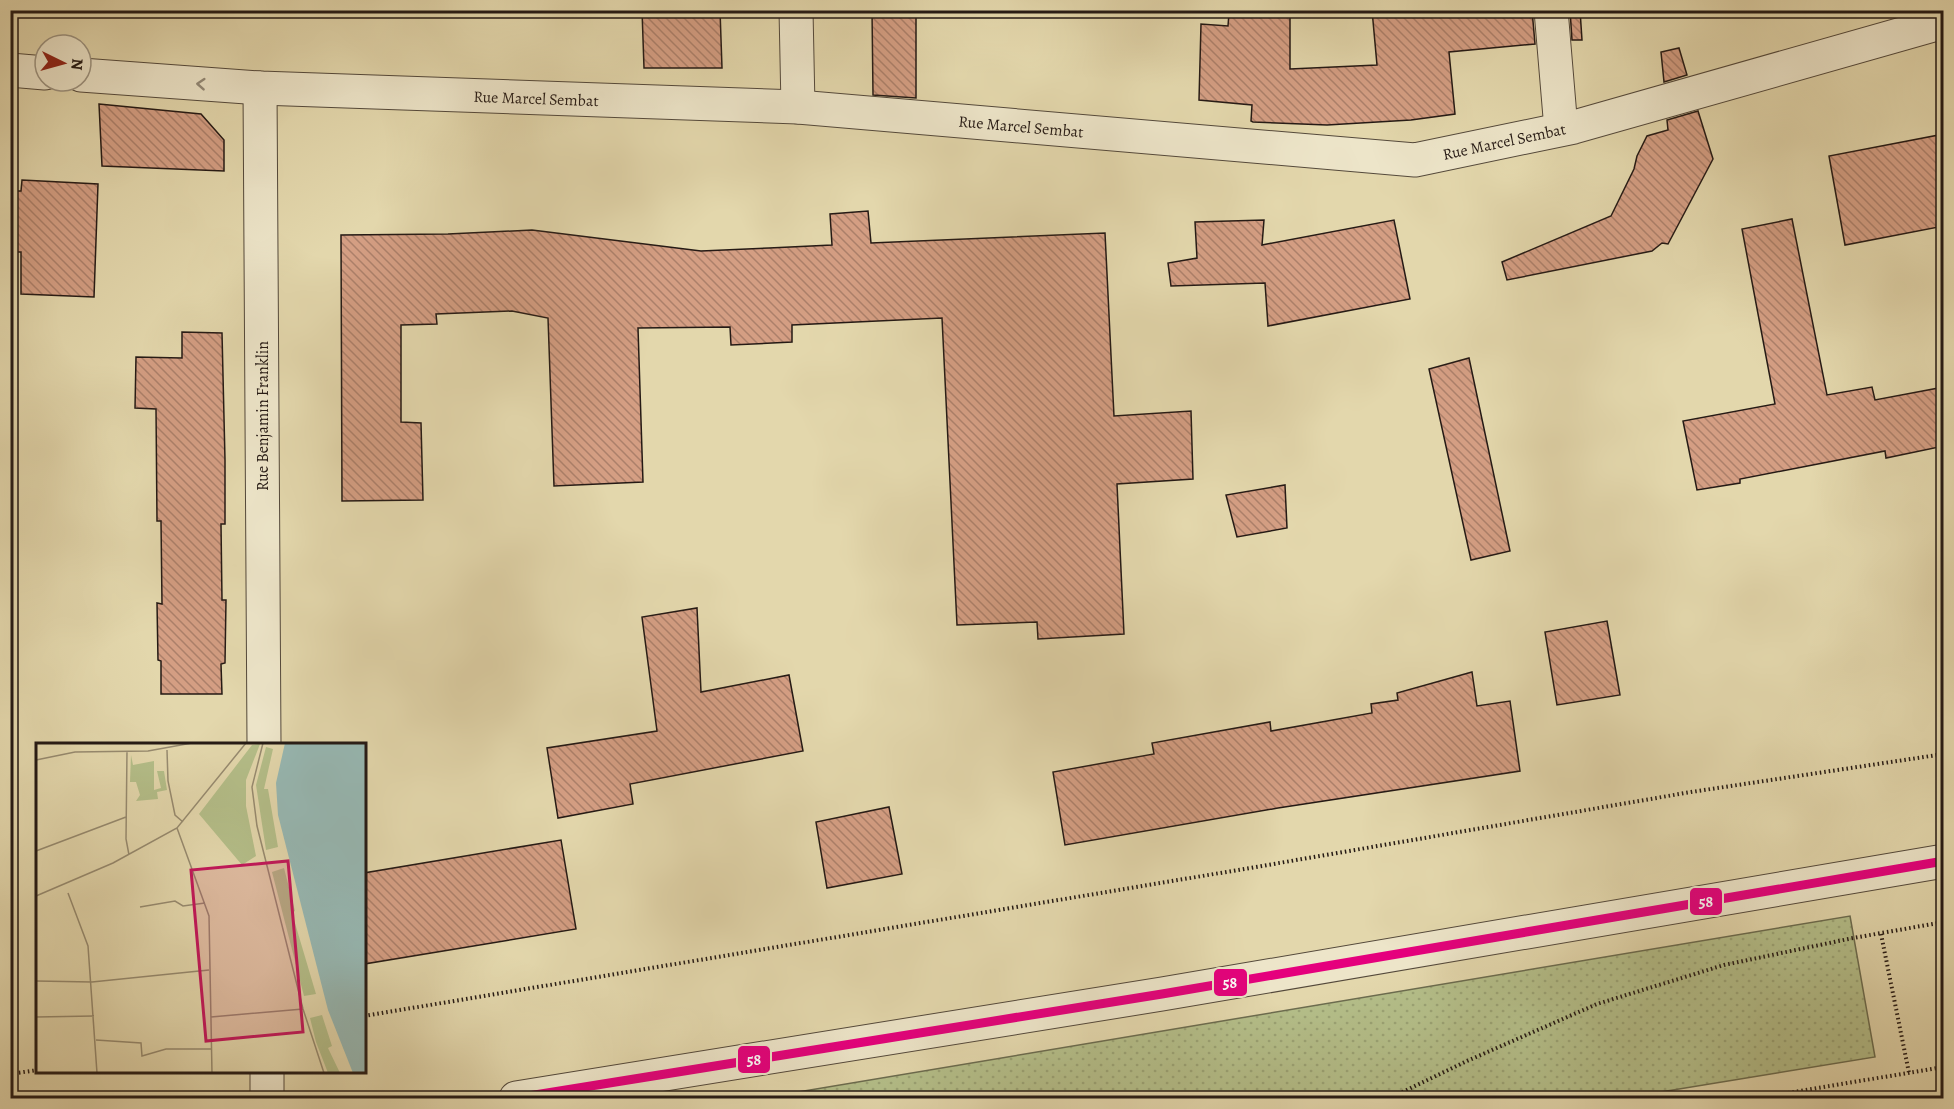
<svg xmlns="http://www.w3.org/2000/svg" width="1954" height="1109" font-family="Alegreya,serif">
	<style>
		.grass { fill: url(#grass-dots); stroke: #6c6c4f; stroke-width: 1.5 }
		.building { fill: url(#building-back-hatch); stroke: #251a15; stroke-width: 1.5 }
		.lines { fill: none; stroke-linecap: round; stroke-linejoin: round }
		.minor-casing { stroke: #54493b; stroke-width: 35 }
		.tertiary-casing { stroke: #54493b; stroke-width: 35 }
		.path { stroke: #251a15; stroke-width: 4; stroke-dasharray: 1.5 3; stroke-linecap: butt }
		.minor { stroke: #ede5c9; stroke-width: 33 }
		.tertiary { stroke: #ede5c9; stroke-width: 33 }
		.bus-1-casing { stroke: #ede5c9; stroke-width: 14 }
		.bus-1 { stroke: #e5007d; stroke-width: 9 }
		.oneway { stroke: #938a78 }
		.labels { text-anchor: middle; stroke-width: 4.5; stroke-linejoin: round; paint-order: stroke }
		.street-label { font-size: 16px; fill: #251a15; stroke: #ede5c9 }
		.inset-road { fill: none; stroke: #978b70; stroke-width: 1.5 }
		.view { fill: #c2185b; fill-opacity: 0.15; stroke: #c2185b; stroke-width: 3 }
		.inset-edge { fill: none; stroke: #251a15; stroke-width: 3 }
		.line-badge { stroke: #ede5c9; stroke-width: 2 }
		.badge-label { font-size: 16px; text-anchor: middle; font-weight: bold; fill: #fff }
	</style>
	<defs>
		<pattern id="grass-dots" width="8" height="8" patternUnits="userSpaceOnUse" patternTransform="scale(1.5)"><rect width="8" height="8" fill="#b4be89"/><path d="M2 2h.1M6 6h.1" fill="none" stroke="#9ba375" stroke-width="1.8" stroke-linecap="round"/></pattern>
		<pattern id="building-back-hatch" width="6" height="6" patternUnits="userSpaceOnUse" patternTransform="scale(1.5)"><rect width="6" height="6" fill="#d49e83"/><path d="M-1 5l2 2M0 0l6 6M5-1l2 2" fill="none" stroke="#ac806a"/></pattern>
	</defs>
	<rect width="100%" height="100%" fill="#e3d7ac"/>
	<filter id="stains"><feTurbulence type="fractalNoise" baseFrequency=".00333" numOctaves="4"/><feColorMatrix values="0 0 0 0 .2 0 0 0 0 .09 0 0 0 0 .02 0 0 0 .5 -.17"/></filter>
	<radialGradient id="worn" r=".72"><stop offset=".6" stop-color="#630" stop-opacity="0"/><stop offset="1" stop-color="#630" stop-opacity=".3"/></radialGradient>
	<polygon class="grass" points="1850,916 1875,1057 1624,1098 1370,1098 1369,1096 1364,1098 762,1098"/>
	<g class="building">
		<polygon points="642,10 720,10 722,68 644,68"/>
		<polygon points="872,10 916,10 916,98 873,95"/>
		<polygon points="1372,10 1532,10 1535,44 1449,52 1455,114 1411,120 1327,125 1253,122 1251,121 1252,105 1199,100 1201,24 1228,26 1229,13 1290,15 1290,69 1377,65"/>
		<polygon points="1570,10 1580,10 1582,40 1572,40"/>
		<polygon points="1679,48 1687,75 1664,82 1661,52"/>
		<polygon points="99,104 201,114 224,140 224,171 102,166"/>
		<polygon points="1698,111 1713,159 1668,244 1662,243 1652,251 1507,280 1502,262 1611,216 1634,169 1637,156 1647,136 1668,130 1667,120"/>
		<polygon points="1944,134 1944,226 1845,245 1829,156"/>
		<polygon points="22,180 98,184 94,297 21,294 21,252 10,252 10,191 21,191"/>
		<polygon points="868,211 871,243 1105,233 1114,416 1191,411 1193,479 1117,484 1124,634 1038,639 1037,622 957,625 942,318 792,325 792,342 731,345 730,327 638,328 643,482 554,486 548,318 512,311 436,314 437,324 401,325 401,422 421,423 423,500 342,501 341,235 448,234 532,230 701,251 769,248 832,245 830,214"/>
		<polygon points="1792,219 1827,395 1872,387 1875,400 1944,387 1944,446 1886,458 1885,451 1740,479 1740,483 1697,490 1683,421 1775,404 1742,229"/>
		<polygon points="1264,220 1262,245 1394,220 1410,299 1268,326 1265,283 1171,286 1168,263 1197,258 1195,222"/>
		<polygon points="182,332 222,333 225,460 225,524 221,524 222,600 226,600 225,663 221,664 222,694 161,694 161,661 158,660 157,603 162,604 161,521 157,521 156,409 135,408 136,357 182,358"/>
		<polygon points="1469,358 1510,551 1471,560 1429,369"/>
		<polygon points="1285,485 1287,528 1237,537 1226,495"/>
		<polygon points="697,608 701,692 789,675 803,751 630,784 633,804 558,818 547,748 657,731 642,617"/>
		<polygon points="1607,621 1620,695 1557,705 1545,632"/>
		<polygon points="1472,672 1477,706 1510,701 1520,771 1278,808 1065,845 1053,772 1154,754 1152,743 1270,722 1271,731 1372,713 1371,704 1398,700 1397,693"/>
		<polygon points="889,807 902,874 827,888 816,822"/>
		<polygon points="561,840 576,929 364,964 364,873"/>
	</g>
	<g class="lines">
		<g class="minor-casing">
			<g id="minor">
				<polyline points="796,10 798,107"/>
				<polyline points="1551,10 1561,129"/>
				<polyline points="10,70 45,73"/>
				<polyline points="81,75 260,88 798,107 1415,160 1574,127 1944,22"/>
				<polyline points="260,88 264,744"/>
				<polyline points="267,1072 267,1098"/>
			</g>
		</g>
		<g class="tertiary-casing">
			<polyline id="tertiary" points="516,1098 1162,994 1944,861"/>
		</g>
		<g class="path">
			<polyline points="1881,934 1909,1073"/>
			<polyline points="364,1016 1256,867 1691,792 1944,754"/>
			<polyline points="10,1074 38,1070"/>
			<polyline points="1390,1098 1467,1061 1597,1004 1724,965 1853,938 1944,922"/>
			<polyline points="1757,1098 1944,1067"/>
		</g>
		<use href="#minor" class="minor"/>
		<use href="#tertiary" class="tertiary"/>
		<g class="bus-1-casing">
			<polyline id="bus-1" points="516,1098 1162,994 1944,861"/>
		</g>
		<use href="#bus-1" class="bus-1"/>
	</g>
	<defs><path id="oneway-chevron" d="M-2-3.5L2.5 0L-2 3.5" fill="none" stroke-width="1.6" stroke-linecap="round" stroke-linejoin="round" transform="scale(1.5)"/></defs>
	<use class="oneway" href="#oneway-chevron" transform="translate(201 84) rotate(-176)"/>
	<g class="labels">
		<g class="street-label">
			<text transform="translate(536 98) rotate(2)" y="6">Rue Marcel Sembat</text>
			<text transform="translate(1021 126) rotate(5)" y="6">Rue Marcel Sembat</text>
			<text transform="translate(1504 141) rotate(-12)" y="6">Rue Marcel Sembat</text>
			<text transform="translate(262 416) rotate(-90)" y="6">Rue Benjamin Franklin</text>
		</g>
	</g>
	<g transform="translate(36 743)">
		<rect width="330" height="330" fill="#e3d7ac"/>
		<path d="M224 1 210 37V63L220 113 206 122 163 71 216 2ZM230 4 237 6 228 46H232L242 104 230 107 220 42ZM248 125 259 168 256 170 280 251 268 253 236 129ZM286 272 296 303 292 305 304 330H292L280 299 274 275Z" fill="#b4be89"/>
		<path d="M95 12 97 22 118 18V47L125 45 121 28H128L131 47 121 49 122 56 100 58 104 52 100 39H94Z" fill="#b4be89"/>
		<path d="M249 0H330V330H317L292 267 242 72 240 40Z" fill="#97b8b3"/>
		<path class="inset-road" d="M227 0 216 44 221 83 267 266 288 330M131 7 132 38 139 72 147 79M91 8 90 96 93 112M0 17 39 9 112 8 156 0M141 85 173 173 176 330M0 108 90 74M32 150 52 203 61 330M0 153 77 120 141 85 210 0M104 164 139 158 147 163 169 160M0 238 56 239 173 227M0 274 58 273M175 274 267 266M60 297 105 300 106 313 130 306H176"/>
		<path class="view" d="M252 118 267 289 170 298 155 127Z"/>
		<rect width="330" height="330" class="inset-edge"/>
	</g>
	<g class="line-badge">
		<rect x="1689" y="887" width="34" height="29" rx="6" fill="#e5007d"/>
		<rect x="1213" y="968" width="35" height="29" rx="6" fill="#e5007d"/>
		<rect x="737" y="1045" width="34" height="29" rx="6" fill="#e5007d"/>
	</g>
	<g class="badge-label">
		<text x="1706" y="907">58</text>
		<text x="1230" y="988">58</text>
		<text x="754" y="1065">58</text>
	</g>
	<rect width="1954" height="1109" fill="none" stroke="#e3d7ac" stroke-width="36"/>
	<rect x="12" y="12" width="1930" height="1085" fill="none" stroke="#251a15" stroke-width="3"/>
	<rect x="18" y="18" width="1918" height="1073" fill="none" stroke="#251a15" stroke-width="1.5"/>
	<g transform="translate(63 63) rotate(95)"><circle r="28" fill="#ede5c9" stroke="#9d9481" stroke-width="1.5"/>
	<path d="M0-4.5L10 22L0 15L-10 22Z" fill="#8f2418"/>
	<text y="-9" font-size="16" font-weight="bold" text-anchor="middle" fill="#251a15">N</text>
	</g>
	<rect width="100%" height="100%" filter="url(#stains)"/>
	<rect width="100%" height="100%" fill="url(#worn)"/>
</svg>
